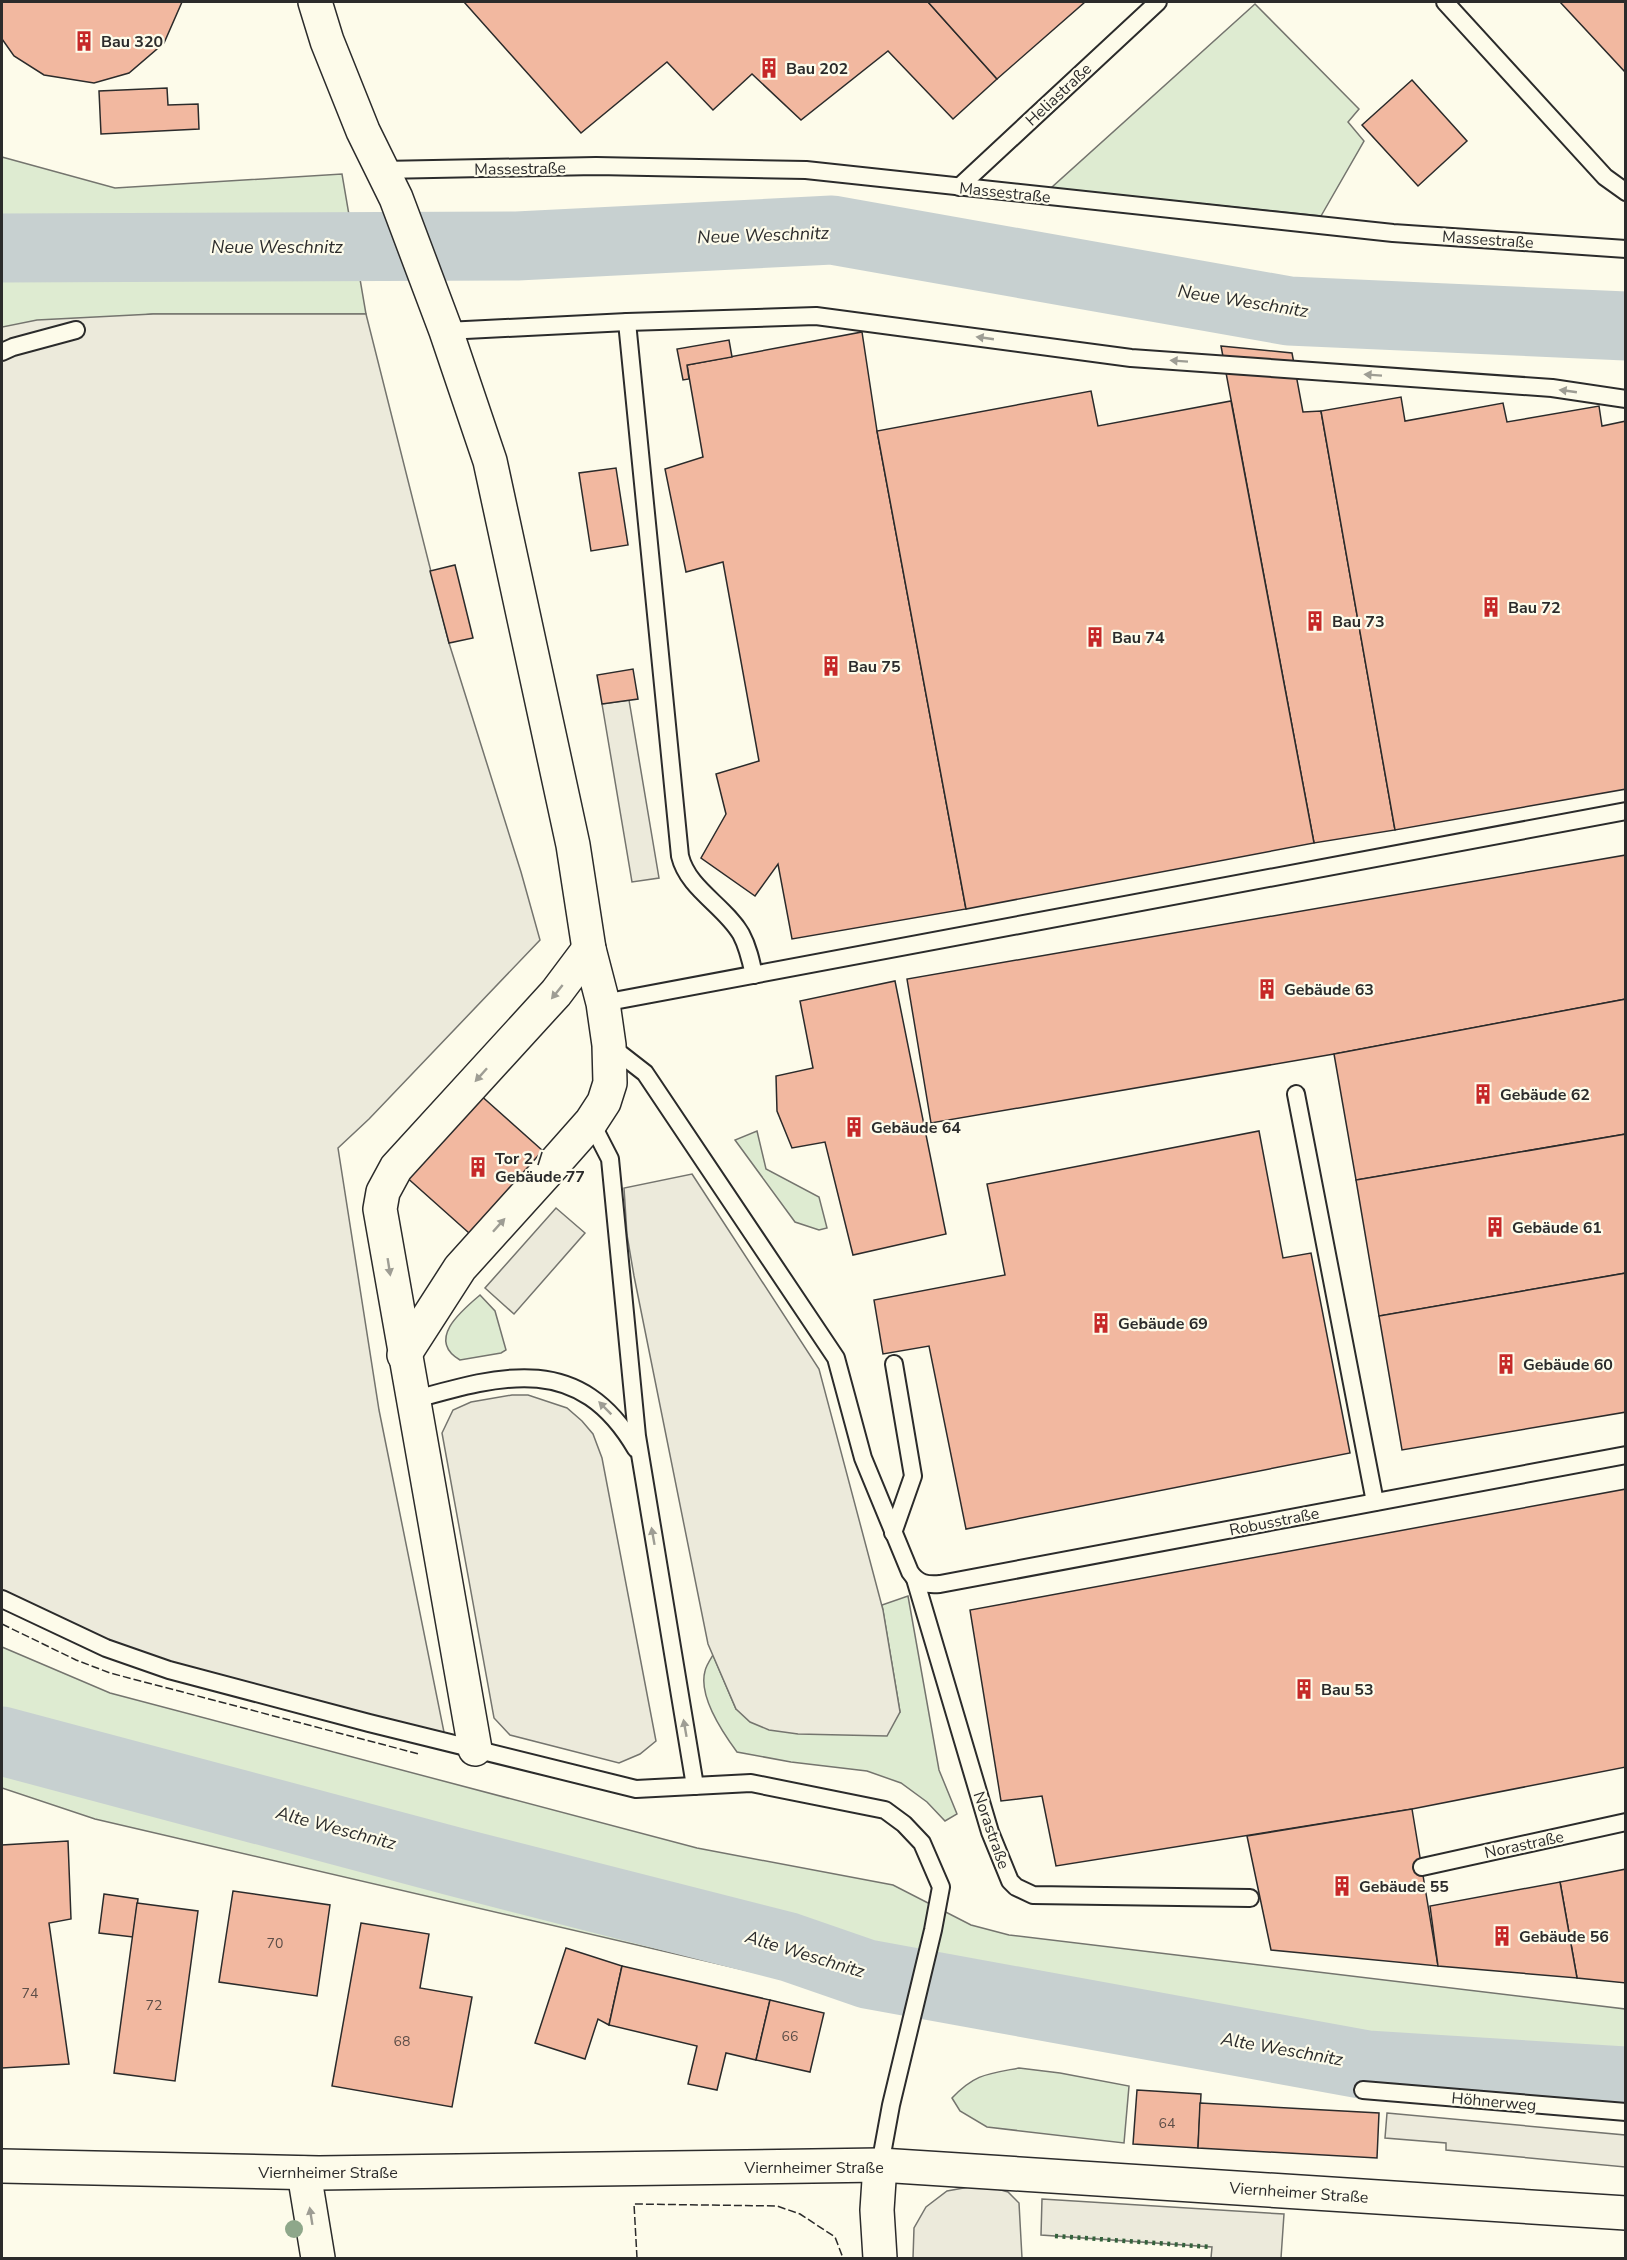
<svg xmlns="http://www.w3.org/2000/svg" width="1627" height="2260" font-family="'Nunito Sans',sans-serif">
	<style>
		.green { fill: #deebd1; stroke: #74746e; stroke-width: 1.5 }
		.parking { fill: #eceadb; stroke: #74746e; stroke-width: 1.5 }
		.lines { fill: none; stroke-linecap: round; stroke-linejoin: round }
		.river { stroke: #c7d0d0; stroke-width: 69 }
		.building { fill: #f2b8a0; stroke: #2b2b2b; stroke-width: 1.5 }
		.lane-casing { stroke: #2b2b2b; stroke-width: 20 }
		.street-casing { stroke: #2b2b2b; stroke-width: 36 }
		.lane { stroke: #fdfbea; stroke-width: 16 }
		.street { stroke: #fdfbea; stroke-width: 33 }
		.hedge { stroke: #34623c; stroke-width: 4.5; stroke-dasharray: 3 4.5; stroke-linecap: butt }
		.fence { stroke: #2b2b2b; stroke-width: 1.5; stroke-dasharray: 8 3; stroke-linecap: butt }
		.tree { fill: #8ea78a }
		.oneway { fill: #9e9d94 }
		.labels { text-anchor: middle; stroke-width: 4.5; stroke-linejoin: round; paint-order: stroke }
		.number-label { font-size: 14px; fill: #5d4e48 }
		.poi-label { font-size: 16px; font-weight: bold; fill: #2b2b2b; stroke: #fdfbea; text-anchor: start }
		.street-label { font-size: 16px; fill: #2b2b2b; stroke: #fdfbea }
		.water-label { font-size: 18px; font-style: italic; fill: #2b2b2b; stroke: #fdfbea }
	</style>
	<rect width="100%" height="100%" fill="#fdfbea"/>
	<g class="green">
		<polygon points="1255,4 1359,109 1348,122 1364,141 1321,216 1051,188"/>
		<polygon points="2,157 115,188 342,174 366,314 153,314 2,329"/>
		<polygon points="757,1131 766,1169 819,1197 827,1228 819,1230 795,1222 735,1140"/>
		<path d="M480 1295 495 1311 506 1350 501 1353 460 1360C426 1340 461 1311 480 1295Z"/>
		<path d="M908 1596 939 1770 957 1814 945 1821 927 1802 901 1783 867 1771 791 1762 737 1752C723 1733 698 1696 705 1671 706 1666 710 1660 713 1655L736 1709 900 1712 882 1605Z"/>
		<polygon points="2,1647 110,1693 697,1848 893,1885 971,1925 1009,1935 1625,2009 1625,2088 1043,2033 951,2018 95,1819 2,1788"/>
		<path d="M1019 2068 1060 2073 1129 2086 1124 2143 987 2127 960 2111 952 2098C975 2074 987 2074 1019 2068Z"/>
	</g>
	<g class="parking">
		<polygon points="153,314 366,314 449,643 521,872 540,940 369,1119 338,1148 379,1410 446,1742 169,1670 2,1599 2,327 37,320"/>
		<polygon points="629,700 659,878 632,882 602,704"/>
		<polygon points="692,1174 819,1369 883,1610 900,1712 887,1736 798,1734 769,1730 750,1722 736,1709 708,1644 634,1276 627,1235 624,1188"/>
		<polygon points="556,1208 585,1233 514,1314 485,1288"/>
		<polygon points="512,1395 528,1395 567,1408 582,1421 593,1434 602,1458 656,1741 640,1754 619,1763 510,1735 494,1718 442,1433 453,1410 471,1402"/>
		<polygon points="1387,2113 1625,2135 1625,2167 1446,2150 1446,2143 1385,2138"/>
		<polygon points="987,2186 1008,2192 1019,2203 1022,2258 913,2258 914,2228 926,2207 947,2191 969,2187"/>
		<polygon points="1042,2199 1284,2214 1281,2258 1211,2258 1212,2247 1041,2235"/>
	</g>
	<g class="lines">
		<g class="river">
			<polyline points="2,248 517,246 832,230 1289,311 1626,326"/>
			<polyline points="2,1741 456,1862 789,1947 867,1974 1367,2065 1626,2081"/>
		</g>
	</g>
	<g class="building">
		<polygon points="2,2 182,2 164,43 129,73 94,83 44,75 14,56 2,39"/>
		<polygon points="464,2 928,2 997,79 953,119 888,51 801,120 752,74 713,110 667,62 581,133"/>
		<polygon points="928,2 1085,2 997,79"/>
		<polygon points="1560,2 1626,2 1626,73"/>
		<polygon points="1412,80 1467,141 1418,186 1362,125"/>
		<polygon points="167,88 168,105 198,104 199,129 101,134 99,91"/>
		<polygon points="862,332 877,431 966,909 792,939 778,864 755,896 701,858 726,814 716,774 759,761 723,562 686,572 665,469 703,457 687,365"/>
		<polygon points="729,340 732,357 687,365 689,379 683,380 677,349"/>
		<polygon points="1221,346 1292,353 1303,412 1321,411 1395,830 1314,843"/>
		<polygon points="1091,391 1098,426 1231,401 1314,843 966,909 877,431"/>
		<polygon points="1401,397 1405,421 1503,403 1507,422 1599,406 1602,426 1626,421 1626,789 1395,830 1321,411"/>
		<polygon points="616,468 628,545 591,551 579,473"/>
		<polygon points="455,565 473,638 449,643 430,571"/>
		<polygon points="633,669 638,699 602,704 597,675"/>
		<polygon points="1626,855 1626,999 1334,1054 931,1123 907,979"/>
		<polygon points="895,981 946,1234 853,1255 825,1142 792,1148 777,1111 776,1076 813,1068 800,1001"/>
		<polygon points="1626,999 1626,1134 1356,1180 1334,1054"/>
		<polygon points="478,1093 552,1159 478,1241 404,1175"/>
		<polygon points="1259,1131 1283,1258 1311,1253 1350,1453 966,1529 929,1346 883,1354 874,1300 1005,1275 987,1184"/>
		<polygon points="1626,1134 1626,1273 1379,1316 1356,1180"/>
		<polygon points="1626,1273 1626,1412 1402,1450 1379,1316"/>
		<polygon points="1626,1489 1626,1767 1412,1809 1056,1866 1042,1796 1001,1801 970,1610"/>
		<polygon points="1412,1809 1438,1966 1271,1950 1247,1836"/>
		<polygon points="68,1841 71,1919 49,1923 69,2064 2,2068 2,1845"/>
		<polygon points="1626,1869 1626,1983 1577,1978 1560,1882"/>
		<polygon points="1560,1882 1577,1978 1438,1966 1430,1906"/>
		<polygon points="233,1891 330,1905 317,1996 219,1982"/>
		<polygon points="104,1894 138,1899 133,1937 99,1933"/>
		<polygon points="137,1903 198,1911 175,2081 114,2073"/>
		<polygon points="361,1923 429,1934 420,1988 472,1997 452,2107 332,2086"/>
		<polygon points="566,1948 622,1966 609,2025 598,2019 585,2059 535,2043"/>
		<polygon points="622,1966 770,2000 756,2060 726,2053 717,2090 688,2084 697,2046 609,2025"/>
		<polygon points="770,2000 824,2013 810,2072 756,2060"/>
		<polygon points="1137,2090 1201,2094 1198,2148 1133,2144"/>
		<polygon points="1200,2103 1379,2113 1377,2158 1198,2148"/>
	</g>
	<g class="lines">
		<g class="lane-casing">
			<g id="lane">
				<polyline points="1445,2 1605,177 1626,192"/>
				<polyline points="382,170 596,166 806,170 1393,233 1626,249"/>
				<polyline points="959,187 1158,2"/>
				<path d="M627 322 680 856C688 889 724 905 741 934 748 947 751 961 754 975"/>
				<polyline points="446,331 627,322 816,316 1131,358 1552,388 1626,399"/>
				<polyline points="2,352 13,347 76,330"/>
				<polyline points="603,1003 1626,811"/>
				<path d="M609 1045 645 1073 836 1358 863 1458 910 1572C918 1584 927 1585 940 1584L1626 1455"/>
				<polyline points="1296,1094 1375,1502"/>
				<polyline points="591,1122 610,1159 637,1436 695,1786"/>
				<path d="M413 1400C504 1374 580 1353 636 1449"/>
				<polyline points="893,1533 913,1476 894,1364"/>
				<polyline points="915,1579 990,1832 1010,1881 1016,1887 1033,1895 1250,1898"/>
				<polyline points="2,1599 106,1648 169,1670 369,1723 636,1789 751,1783 885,1810 904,1824 922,1843 941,1887 933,1930 891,2105 880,2165"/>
				<polyline points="1422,1867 1626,1822"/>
				<polyline points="1363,2090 1626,2112"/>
			</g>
		</g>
		<g class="street-casing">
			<g id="street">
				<polyline points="315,2 327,41 363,131 396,198 446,331 490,461 573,845 589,949 603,1003 609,1045 610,1083 604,1102 591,1122 545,1174 460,1268 404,1355"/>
				<polyline points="475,1749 380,1209 383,1192 396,1168 556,993 589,949"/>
				<polyline points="880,2165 877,2210 880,2258"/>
				<polyline points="2,2166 319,2173 880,2165 1626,2213"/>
				<polyline points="304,2173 318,2258"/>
			</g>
		</g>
		<use href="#lane" class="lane"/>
		<use href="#street" class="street"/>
		<polyline class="hedge" points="1055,2236 1212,2247"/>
		<g class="fence">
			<polyline points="2,1624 76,1660 110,1673 419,1754"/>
			<polyline points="637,2258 634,2204 777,2206 800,2214 835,2237 843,2258"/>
		</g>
	</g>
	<circle class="tree" cx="294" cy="2229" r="9"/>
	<defs><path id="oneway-solid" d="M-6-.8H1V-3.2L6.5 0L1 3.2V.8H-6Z" transform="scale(1.5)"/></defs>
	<g class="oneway">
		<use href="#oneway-solid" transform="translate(985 338) rotate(-172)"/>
		<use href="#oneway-solid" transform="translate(1179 361) rotate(-176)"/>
		<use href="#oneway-solid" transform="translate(1373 375) rotate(-176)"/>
		<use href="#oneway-solid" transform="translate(1568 391) rotate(-172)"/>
		<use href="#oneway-solid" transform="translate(557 992) rotate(129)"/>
		<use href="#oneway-solid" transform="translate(481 1075) rotate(132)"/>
		<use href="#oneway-solid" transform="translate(499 1225) rotate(-48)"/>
		<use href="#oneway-solid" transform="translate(389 1267) rotate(81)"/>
		<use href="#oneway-solid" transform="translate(605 1408) rotate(-135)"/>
		<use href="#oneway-solid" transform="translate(653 1536) rotate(-100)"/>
		<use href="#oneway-solid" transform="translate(685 1728) rotate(-100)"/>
		<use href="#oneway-solid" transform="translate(311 2216) rotate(-99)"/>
	</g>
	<defs>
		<g id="building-bare" transform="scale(1.62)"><path d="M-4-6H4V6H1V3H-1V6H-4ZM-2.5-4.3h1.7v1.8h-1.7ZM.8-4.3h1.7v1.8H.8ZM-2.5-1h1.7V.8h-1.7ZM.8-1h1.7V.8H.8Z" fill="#c62828" stroke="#fdfbea" stroke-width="2.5" paint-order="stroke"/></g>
	</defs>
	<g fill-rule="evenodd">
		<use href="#building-bare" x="84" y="41"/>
		<use href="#building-bare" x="769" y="68"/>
		<use href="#building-bare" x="1491" y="607"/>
		<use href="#building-bare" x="1315" y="621"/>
		<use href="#building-bare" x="1095" y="637"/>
		<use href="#building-bare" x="831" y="666"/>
		<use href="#building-bare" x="1267" y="989"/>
		<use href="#building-bare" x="1483" y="1094"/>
		<use href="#building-bare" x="854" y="1127"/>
		<use href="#building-bare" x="478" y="1167"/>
		<use href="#building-bare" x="1495" y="1227"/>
		<use href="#building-bare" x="1101" y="1323"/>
		<use href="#building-bare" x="1506" y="1364"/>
		<use href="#building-bare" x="1304" y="1689"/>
		<use href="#building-bare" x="1342" y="1886"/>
		<use href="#building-bare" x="1502" y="1936"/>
	</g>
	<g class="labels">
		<g class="number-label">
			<text x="275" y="1948">70</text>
			<text x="30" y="1998">74</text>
			<text x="154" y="2010">72</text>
			<text x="790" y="2041">66</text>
			<text x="402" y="2046">68</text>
			<text x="1167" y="2128">64</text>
		</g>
		<g class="poi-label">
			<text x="101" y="47">Bau 320</text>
			<text x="786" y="74">Bau 202</text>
			<text x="1508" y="613">Bau 72</text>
			<text x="1332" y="627">Bau 73</text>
			<text x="1112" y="643">Bau 74</text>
			<text x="848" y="672">Bau 75</text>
			<text x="1284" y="995">Gebäude 63</text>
			<text x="1500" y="1100">Gebäude 62</text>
			<text x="871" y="1133">Gebäude 64</text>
			<text x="495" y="1164">Tor 2 /<tspan x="495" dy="18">Gebäude 77</tspan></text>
			<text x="1512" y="1233">Gebäude 61</text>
			<text x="1118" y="1329">Gebäude 69</text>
			<text x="1523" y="1370">Gebäude 60</text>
			<text x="1321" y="1695">Bau 53</text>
			<text x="1359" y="1892">Gebäude 55</text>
			<text x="1519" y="1942">Gebäude 56</text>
		</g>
		<g class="street-label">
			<text transform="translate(1058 94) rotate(-43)" y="6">Heliastraße</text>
			<text transform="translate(520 168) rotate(-1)" y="6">Massestraße</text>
			<text transform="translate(1005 192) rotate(6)" y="6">Massestraße</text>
			<text transform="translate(1488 239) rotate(4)" y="6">Massestraße</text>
			<text transform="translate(1274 1521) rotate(-11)" y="6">Robusstraße</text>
			<text transform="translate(992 1830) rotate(71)" y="6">Norastraße</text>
			<text transform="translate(1524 1844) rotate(-12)" y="6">Norastraße</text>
			<text transform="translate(1494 2101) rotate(5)" y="6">Höhnerweg</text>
			<text x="814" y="2173">Viernheimer Straße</text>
			<text x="328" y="2178">Viernheimer Straße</text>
			<text transform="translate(1299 2192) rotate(4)" y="6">Viernheimer Straße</text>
		</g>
		<g class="water-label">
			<text transform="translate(763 235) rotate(-2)" y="6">Neue Weschnitz</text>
			<text x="277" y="253">Neue Weschnitz</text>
			<text transform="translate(1243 301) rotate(9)" y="6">Neue Weschnitz</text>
			<text transform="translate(336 1828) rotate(15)" y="6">Alte Weschnitz</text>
			<text transform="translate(805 1954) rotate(17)" y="6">Alte Weschnitz</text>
			<text transform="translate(1282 2049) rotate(10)" y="6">Alte Weschnitz</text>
		</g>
	</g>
	<rect width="1627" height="2260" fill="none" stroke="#2b2b2b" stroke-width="6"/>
</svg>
